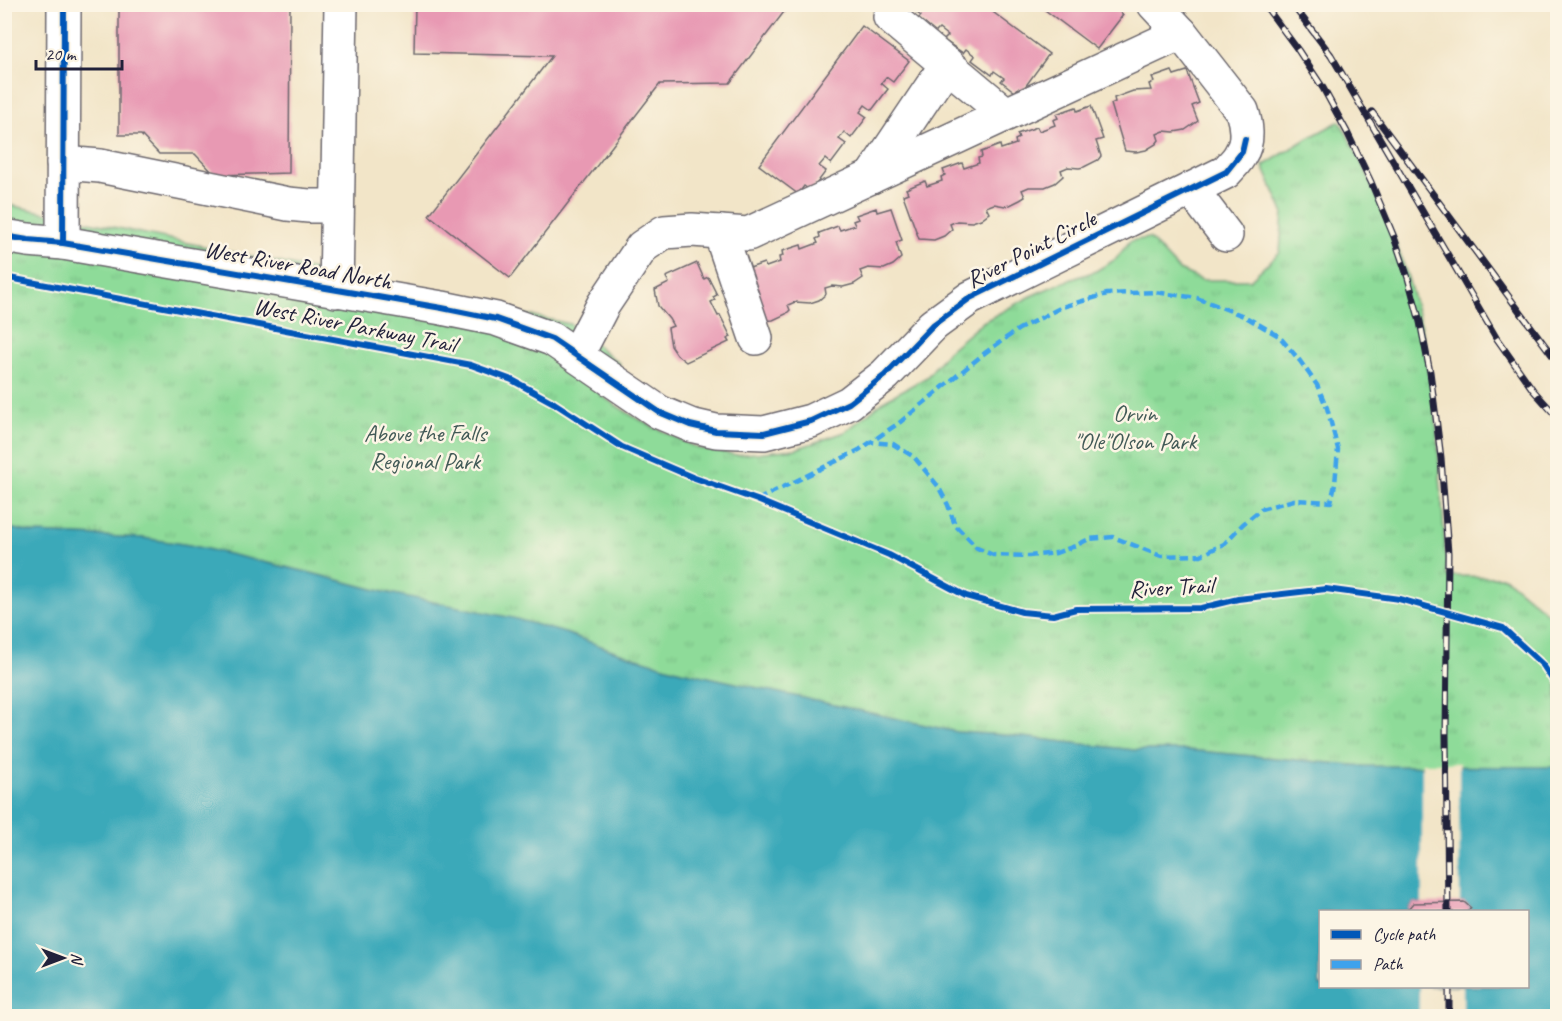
<svg xmlns="http://www.w3.org/2000/svg" width="1562" height="1021" font-family="Caveat,sans-serif">
	<style>
		.park { fill: url(#park-tufts); stroke: #587e6a; stroke-width: 1.5 }
		.water { fill: #3ba9b9; stroke: #2e667a; stroke-width: 1.5; fill-rule: evenodd }
		.pier { fill: #f2e5c8 }
		.building { fill: #e899b3 }
		.lines { fill: none; stroke-linecap: round; stroke-linejoin: round }
		.minor-casing { stroke: #6b666c; stroke-width: 36 }
		.minor { stroke: #fff; stroke-width: 33 }
		.rail-casing { stroke: #22223b; stroke-width: 7 }
		.rail { stroke: #fcf5e5; stroke-width: 4.5; stroke-dasharray: 14; stroke-linecap: butt }
		.quiet { stroke: #3ea2ec; stroke-width: 4.5; stroke-dasharray: 9 4.5; stroke-linecap: butt }
		.cycleway-casing { stroke: #fcf5e5; stroke-width: 10 }
		.cycleway { stroke: #0057b8; stroke-width: 6 }
		.labels { text-anchor: middle; stroke-width: 5; stroke-linejoin: round; paint-order: stroke }
		.street-label { font-size: 24px; fill: #22223b; stroke: #fcf5e5 }
		.park-label { font-size: 24px; fill: #425a57; stroke: #fcf5e5 }
	</style>
	<defs>
		<pattern id="park-tufts" width="24" height="20" patternUnits="userSpaceOnUse" patternTransform="scale(1.5)"><rect width="24" height="20" fill="#8edb99"/><path d="M3 7l-1-3M5 7V3M7 7l1-3M15 17l-1-3M17 17v-4M19 17l1-3" fill="none" stroke="#7abc85"/></pattern>
	</defs>
	<rect width="100%" height="100%" fill="#fcf5e5"/>
	<filter id="ink" filterUnits="userSpaceOnUse"><feTurbulence type="fractalNoise" baseFrequency=".0167" numOctaves="2"/><feDisplacementMap in="SourceGraphic" scale="12" xChannelSelector="R" yChannelSelector="G"/><feConvolveMatrix kernelMatrix="1 2 1 2 8 2 1 2 1" color-interpolation-filters="sRGB"/></filter>
	<filter id="wash" filterUnits="userSpaceOnUse"><feTurbulence type="fractalNoise" baseFrequency=".008" numOctaves="4" result="noise"/><feDisplacementMap in="SourceGraphic" scale="24" xChannelSelector="R" yChannelSelector="G"/><feGaussianBlur stdDeviation="1.35" result="paint"/><feColorMatrix in="noise" values="0 0 0 0 0 0 0 0 0 0 0 0 0 0 0 0 0 1.4 0 .05"/><feComposite in="paint" operator="in"/></filter>
	<g filter="url(#wash)">
		<rect width="100%" height="100%" fill="#f2e5c8"/>
		<polygon class="park" points="1340,121 1371,182 1394,237 1408,278 1420,322 1436,418 1447,576 1504,577 1557,621 1557,767 1363,766 1186,750 1134,750 1005,735 957,732 681,671 620,653 565,633 384,592 307,572 189,545 143,538 32,533 5,527 4,204 570,324 620,364 600,395 634,417 697,448 736,455 796,449 845,432 885,400 927,377 948,351 983,322 1035,294 1061,283 1096,271 1116,259 1130,241 1149,238 1179,270 1202,280 1250,280 1280,252 1283,212 1263,166 1303,141"/>
		<path class="water" d="M4 527 32 533 143 538 189 545 307 572 384 592 513 618 565 633 620 653 681 671 957 732 1005 735 1134 750H1186L1363 766 1557 767V1016H5ZM1464 902 1470 907 1467 911 1528 912V986H1320V912L1411 911 1408 908 1413 903Z"/>
		<g class="pier">
			<polygon points="1422,763 1459,763 1460,905 1422,905"/>
			<rect x="1419" y="987" width="44" height="29"/>
		</g>
		<g id="blocks">
			<g class="building">
				<polygon points="119,4 290,4 289,173 215,175 195,154 159,154 141,135 119,135"/>
				<polygon points="415,4 790,4 730,83 660,84 510,278 429,215 552,56 414,53"/>
				<polygon points="898,4 982,4 1049,54 1022,91 1018,88 1015,92 1001,81 1004,78 994,71 992,75 972,60 975,56 966,49 963,53 944,40 948,36 939,29 935,33 918,19 921,16 912,9 909,13"/>
				<polygon points="1037,4 1118,4 1120,6 1117,10 1123,15 1097,49"/>
				<polygon points="862,26 909,61 893,82 886,77 881,83 888,89 872,110 865,105 860,112 867,117 851,138 844,132 839,139 846,144 831,164 825,159 819,166 826,171 811,191 804,186 798,194 759,165"/>
				<polygon points="1172,71 1174,75 1187,71 1199,103 1192,106 1198,121 1185,130 1174,132 1164,131 1157,134 1159,140 1156,144 1146,150 1136,152 1125,151 1111,104 1115,102 1114,98 1133,91 1151,90 1149,84 1154,82 1152,78"/>
				<polygon points="1091,106 1103,139 1096,141 1101,156 1098,160 1084,167 1079,168 1068,167 1061,170 1063,176 1055,183 1045,187 1029,187 1022,190 1025,197 1020,200 1010,205 1005,206 994,204 986,207 989,213 981,219 972,222 957,221 950,224 952,229 944,236 934,240 919,239 903,195 908,193 906,189 925,181 927,186 942,181 941,177 945,175 943,170 962,163 964,168 979,163 978,158 982,157 981,152 1000,145 1001,149 1016,144 1015,140 1019,138 1017,134 1037,127 1039,131 1055,125 1053,120 1058,118 1056,114 1076,107 1077,111"/>
				<polygon points="876,208 877,212 891,208 902,240 896,242 901,258 893,265 884,269 868,268 860,271 863,278 854,284 843,287 832,286 825,288 826,294 819,300 810,303 795,302 788,305 790,310 786,314 773,320 762,321 744,270 764,263 766,267 780,262 779,257 783,256 782,251 801,245 802,249 818,243 816,239 820,237 819,233 838,226 840,230 855,225 853,221 858,219 856,215"/>
				<polygon points="697,263 704,279 708,277 717,295 713,297 715,300 711,302 718,316 720,315 731,337 727,339 729,342 686,362 677,355 671,346 668,328 673,326 669,319 658,306 655,290 669,283 666,277"/>
				<polygon points="1464,902 1471,908 1467,912 1411,912 1408,909 1413,903"/>
			</g>
		</g>
	</g>
	<g filter="url(#ink)">
		<use href="#blocks" fill-opacity="0" stroke="#6b666c" stroke-width="1.5"/>
		<g class="lines">
			<g class="minor-casing">
				<g id="minor">
					<polyline points="890,17 1006,114"/>
					<polyline points="63,163 100,166 288,204 309,206 337,206"/>
					<polyline points="871,177 947,64"/>
					<polyline points="1191,189 1226,235"/>
					<polyline points="720,232 756,338"/>
					<path d="M4 236 28 240 63 243 442 308 496 319 552 339 659 412 690 425 716 431 764 433 811 421 849 403 885 375 933 325 970 298 1226 172C1231 166 1238 160 1241 153 1249 141 1246 123 1242 111L1181 33 1154 4"/>
					<polyline points="63,243 64,4"/>
					<polyline points="336,291 341,4"/>
					<polyline points="577,355 603,305 642,247 664,232 692,230 748,234 1181,33"/>
				</g>
			</g>
			<use href="#minor" class="minor"/>
			<g class="rail-casing">
				<g id="rail">
					<polyline points="1264,4 1298,50 1323,88 1347,132 1371,182 1394,237 1408,278 1420,322 1430,372 1436,418 1441,458 1448,553 1446,734 1448,912"/>
					<polyline points="1292,4 1331,55 1497,339 1533,390 1558,418"/>
					<polyline points="1372,112 1558,363"/>
					<polyline points="1449,986 1449,1016"/>
				</g>
			</g>
			<use href="#rail" class="rail"/>
			<polyline class="quiet" points="757,500 859,450 899,423 986,352 1019,329 1062,307 1107,294 1155,292 1197,298 1244,316 1279,336 1300,361 1317,385 1327,408 1338,449 1335,484 1331,502 1294,500 1261,509 1243,524 1224,544 1201,555 1161,556 1113,537 1089,539 1075,546 1056,553 1029,556 993,555 977,548 955,525 948,505 938,486 914,457 893,444 871,442"/>
			<g class="cycleway-casing">
				<g id="cycleway">
					<polyline points="4,236 28,240 63,243 442,308 496,319 552,339 659,412 690,425 716,431 764,433 811,421 849,403 885,375 933,325 970,298 1226,172 1242,152 1245,139"/>
					<polyline points="63,243 64,4"/>
					<polyline points="4,277 471,365 512,380 554,403 622,447 692,477 757,500 889,555 966,596 1022,612 1053,615 1076,609 1201,608 1238,599 1326,589 1399,599 1503,628 1543,665 1558,688"/>
				</g>
			</g>
			<use href="#cycleway" class="cycleway"/>
		</g>
	</g>
	<g class="labels">
		<g class="street-label">
			<text transform="translate(1031 249) rotate(-27)" y="8">River Point Circle</text>
			<text transform="translate(298 265) rotate(10)" y="8">West River Road North</text>
			<text transform="translate(355 325) rotate(11)" y="8">West River Parkway Trail</text>
			<text transform="translate(1171 587) rotate(-3)" y="8">River Trail</text>
		</g>
		<g class="park-label">
			<text x="1135" y="421">Orvin<tspan x="1135" dy="28">"Ole"Olson Park</tspan></text>
			<text x="425" y="441">Above the Falls<tspan x="425" dy="28">Regional Park</tspan></text>
		</g>
	</g>
	<rect width="1562" height="1021" fill="none" stroke="#fcf5e5" stroke-width="24"/>
	<rect x="1319" y="910" width="210" height="78" fill="#fcf5e5" stroke="#a5a1a1" stroke-width="1.5"/>
	<rect x="1331" y="930" width="30" height="9" fill="#0057b8" stroke="#a5a1a1" stroke-width="1.5"/>
	<text x="1373" y="940" font-size="18" fill="#22223b">Cycle path</text>
	<rect x="1331" y="960" width="30" height="9" fill="#3ea2ec" stroke="#a5a1a1" stroke-width="1.5"/>
	<text x="1373" y="970" font-size="18" fill="#22223b">Path</text>
	<g transform="translate(63 958) rotate(90)" stroke="#fcf5e5" stroke-width="4.5" paint-order="stroke">
	<path d="M0-4.5L10 22L0 15L-10 22Z" fill="#22223b"/>
	<text y="-9" font-size="16" font-weight="bold" text-anchor="middle" fill="#22223b">N</text>
	</g>
	<path d="M36 60v9h86v-9" fill="none" stroke="#22223b" stroke-width="3"/>
	<text x="45" y="60" font-size="18" fill="#22223b" stroke="#fcf5e5" stroke-width="4.5" paint-order="stroke">20 m</text>
</svg>
